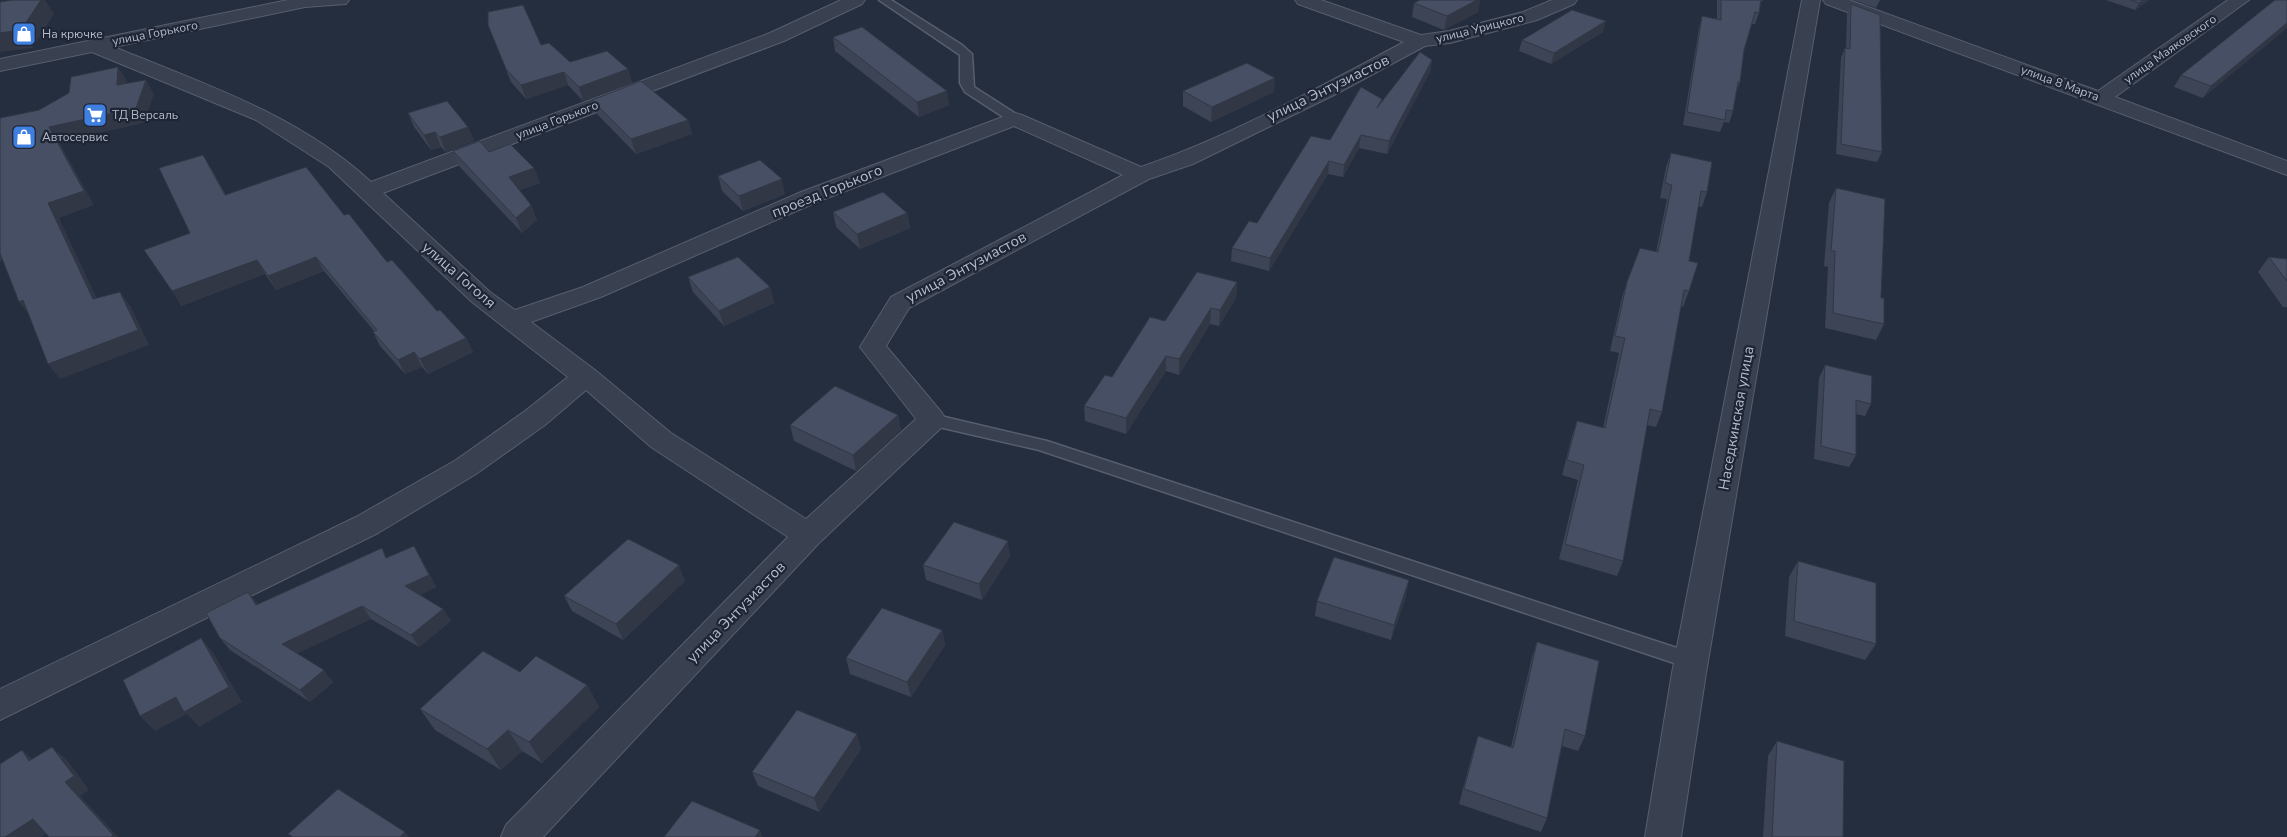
<svg xmlns="http://www.w3.org/2000/svg" width="2287" height="837" font-family="'Nunito Sans',sans-serif">
	<style>
		.lines { fill: none; stroke-linecap: round; stroke-linejoin: round }
		.lane-casing { stroke: #575e6d; stroke-width: 3 }
		.street-casing { stroke: #575e6d; stroke-width: 2 }
		.lane { fill: #39404f; fill-rule: evenodd }
		.street { fill: #39404f; fill-rule: evenodd }
		.wall { fill: #3c4455 }
		.shaded-wall { fill: #313745 }
		.building { fill: #464f63; stroke: #313745 }
		.labels { text-anchor: middle; stroke-width: 4.5; stroke-linejoin: round; paint-order: stroke }
		.far-street-label { font-size: 12px; fill: #b5bbca; stroke: #1e2534 }
		.far-poi-label { font-size: 12px; fill: #b5bbca; stroke: #1e2534; text-anchor: start }
		.street-label { font-size: 15px; fill: #b5bbca; stroke: #1e2534 }
	</style>
	<rect width="100%" height="100%" fill="#252e3f"/>
	<g class="lines">
		<g class="lane-casing">
			<g id="lane">
				<polygon points="879,0 891,0 962,45 972,54 974,87 1019,116 1021,119 1019,122 1011,122 965,92 960,83 960,55"/>
				<polygon points="932,414 1047,441 1692,653 1699,655 1702,661 1699,667 1692,669 1039,450 926,424 924,420 926,416"/>
			</g>
		</g>
		<g class="street-casing">
			<g id="street">
				<path d="M288 0H349L346 4 305 7 114 47C204 84 299 115 371 182L770 33 841 0H865L862 4 784 41 383 193 490 292 515 310 583 287 801 192 1008 115 1015 113 1022 115 1141 167C1232 136 1319 87 1404 42L1298 4 1295 0H1321L1421 35 1449 31 1523 12 1552 0H1577L1574 4 1537 20 1450 43 1425 46 1336 94 1193 164 1149 179 909 308 886 346 942 413 946 420 942 427 819 543 543 837H501L506 825 788 537 651 447 586 390 545 425 476 474 378 533 0 720V689L356 517 456 460 525 411 568 377 472 302 329 167 256 120 92 52 0 71V59ZM1014 126 1123 175 891 297 860 347 916 419 806 519 671 433 595 370 531 322 601 297 817 202Z"/>
				<polygon points="1802,0 1820,0 1706,673 1681,837 1645,837 1672,673"/>
				<polygon points="1823,0 1849,0 2098,91 2228,0 2249,0 2115,97 2287,161 2287,175 1826,4"/>
			</g>
		</g>
		<use href="#lane" class="lane"/>
		<use href="#street" class="street"/>
	</g>
	<g class="wall">
		<polygon points="1420,0 1480,0 1478,12 1444,30 1412,17 1414,3"/>
		<polygon points="1717,0 1763,0 1762,2 1760,2 1759,13 1755,24 1752,24 1744,50 1740,82 1736,94 1733,111 1729,123 1724,122 1720,132 1683,125 1699,28 1702,16 1717,19"/>
		<polygon points="1853,0 1880,0 1876,8"/>
		<polygon points="2106,0 2149,0 2135,10"/>
		<polygon points="2275,0 2203,98 2174,87 2181,75"/>
		<polygon points="1851,4 1882,152 1877,162 1836,154 1841,58 1845,48 1846,49 1847,14"/>
		<polygon points="488,25 541,45 570,62 628,69 632,83 583,101 568,85 526,99 511,82"/>
		<polygon points="1603,32 1551,64 1519,51 1522,40"/>
		<polygon points="833,37 949,105 919,117 835,51"/>
		<polygon points="1432,60 1430,72 1387,154 1359,148 1343,177 1328,174 1269,271 1231,261 1232,248 1257,223 1330,140 1382,99 1381,102"/>
		<polygon points="1183,91 1274,92 1211,122 1183,106"/>
		<polygon points="592,100 688,120 692,134 636,154 597,114"/>
		<polygon points="408,113 468,127 474,141 446,152 441,147 431,150 414,127"/>
		<polygon points="453,151 489,152 534,168 540,183 520,190 531,205 537,220 522,233 459,166"/>
		<polygon points="1671,153 1707,192 1702,207 1698,206 1689,261 1689,291 1683,307 1681,306 1662,412 1656,427 1647,425 1623,561 1617,576 1559,559 1578,480 1562,475 1572,436 1577,421 1603,428 1619,353 1610,351 1622,297 1627,282 1656,252 1667,199 1660,198 1666,167"/>
		<polygon points="211,168 226,195 344,215 387,262 437,311 466,338 473,352 428,374 422,367 405,374 380,346 373,332 374,331 324,271 276,290 265,274 181,306 190,233"/>
		<polygon points="718,176 785,194 743,211 722,191"/>
		<polygon points="1836,188 1881,298 1884,324 1876,340 1825,328 1828,267 1824,266 1829,203"/>
		<polygon points="833,212 907,213 910,228 860,249 836,227"/>
		<polygon points="2269,257 2287,259 2287,307 2283,307 2258,272"/>
		<polygon points="688,277 770,287 774,303 724,326 693,292"/>
		<polygon points="1237,282 1236,298 1219,326 1210,324 1179,375 1166,371 1126,434 1085,421 1084,406 1165,321"/>
		<polygon points="1825,365 1871,404 1865,416 1856,414 1856,455 1849,467 1814,459 1819,378"/>
		<polygon points="898,415 901,430 856,471 794,441 790,425"/>
		<polygon points="414,546 421,558 436,587 420,595 443,609 451,621 419,647 371,619 297,653 333,682 310,702 230,650 220,638 258,604 388,558"/>
		<polygon points="1010,556 982,600 926,580 923,565"/>
		<polygon points="1798,561 1876,644 1865,660 1785,636 1789,577"/>
		<polygon points="685,581 623,640 572,611 564,596"/>
		<polygon points="1406,596 1391,640 1315,616 1317,601"/>
		<polygon points="942,630 945,645 911,697 850,674 846,658"/>
		<polygon points="1537,642 1585,736 1578,751 1562,746 1547,818 1541,832 1459,804 1473,751 1478,736 1511,747 1532,657"/>
		<polygon points="520,672 587,685 599,707 542,763 522,751 501,770 435,730 420,709"/>
		<polygon points="1777,741 1843,837 1763,837 1768,756"/>
		<polygon points="861,749 819,812 758,786 752,772"/>
	</g>
	<g class="shaded-wall">
		<polygon points="41,0 45,0 54,14 32,48 0,52 0,33"/>
		<polygon points="1477,0 1480,0 1478,12 1444,30 1447,16"/>
		<polygon points="2143,0 2149,0 2135,10 2139,3"/>
		<polygon points="1606,21 1603,32 1551,64 1554,53"/>
		<polygon points="2287,23 2287,28 2203,98 2211,86"/>
		<polygon points="1432,60 1430,72 1387,154 1389,141"/>
		<polygon points="118,67 127,81 125,99 117,85"/>
		<polygon points="628,69 632,83 583,101 579,87"/>
		<polygon points="564,72 568,85 526,99 521,85"/>
		<polygon points="1275,78 1274,92 1211,122 1212,107"/>
		<polygon points="146,80 154,94 144,123 59,142 94,205 59,218 104,314 93,299 48,203 49,127"/>
		<polygon points="947,91 949,105 919,117 917,102"/>
		<polygon points="688,120 692,134 636,154 631,139"/>
		<polygon points="468,127 474,141 446,152 440,137"/>
		<polygon points="435,132 441,147 431,150 424,135"/>
		<polygon points="1361,135 1359,148 1343,177 1344,165"/>
		<polygon points="203,155 211,168 233,209 225,195"/>
		<polygon points="1329,161 1328,174 1269,271 1270,258"/>
		<polygon points="534,168 540,183 515,192 509,177"/>
		<polygon points="782,179 785,194 743,211 739,196"/>
		<polygon points="531,205 537,220 522,233 516,218"/>
		<polygon points="907,213 910,228 860,249 857,234"/>
		<polygon points="0,248 8,259 0,261"/>
		<polygon points="316,257 324,271 276,290 268,276"/>
		<polygon points="257,260 265,274 181,306 172,291"/>
		<polygon points="1237,282 1236,298 1219,326 1220,310"/>
		<polygon points="770,287 774,303 724,326 719,311"/>
		<polygon points="120,292 131,307 149,345 60,379 48,364"/>
		<polygon points="23,300 31,317 19,302"/>
		<polygon points="1211,308 1210,324 1179,375 1179,359"/>
		<polygon points="466,338 473,352 428,374 420,359"/>
		<polygon points="414,352 422,367 405,374 398,360"/>
		<polygon points="1166,356 1166,371 1126,434 1126,418"/>
		<polygon points="898,415 901,430 856,471 853,455"/>
		<polygon points="1008,541 1010,556 982,600 979,584"/>
		<polygon points="414,546 421,558 436,587 413,599 405,586"/>
		<polygon points="679,565 685,581 623,640 616,624"/>
		<polygon points="1409,580 1406,596 1391,640 1394,625"/>
		<polygon points="248,592 258,604 266,617 256,605"/>
		<polygon points="362,606 371,619 292,656 282,644"/>
		<polygon points="443,609 451,621 419,647 411,635"/>
		<polygon points="942,630 945,645 911,697 907,682"/>
		<polygon points="201,638 214,654 242,702 199,727 187,714 155,731 140,716"/>
		<polygon points="324,670 333,682 310,702 300,690"/>
		<polygon points="587,685 599,707 542,763 529,742"/>
		<polygon points="508,730 522,751 501,770 487,749"/>
		<polygon points="857,734 861,749 819,812 814,798"/>
		<polygon points="52,747 67,760 89,790 80,796 118,837 111,837 65,782"/>
		<polygon points="22,750 38,764 29,761"/>
		<polygon points="33,819 49,832 41,837 5,837"/>
		<polygon points="760,830 763,837 755,837"/>
		<polygon points="405,832 409,837 400,837"/>
	</g>
	<g class="building">
		<polygon points="14,0 41,0 21,30 0,33 0,2"/>
		<polygon points="1420,0 1477,0 1447,16 1414,3"/>
		<polygon points="1721,0 1761,0 1759,13 1755,12 1744,50 1740,82 1738,82 1733,111 1726,110 1725,120 1687,112 1702,16 1721,20"/>
		<polygon points="2131,0 2143,0 2139,3"/>
		<polygon points="2275,0 2287,0 2287,23 2211,86 2181,75"/>
		<polygon points="1851,4 1880,15 1882,152 1841,144 1845,48 1850,49"/>
		<polygon points="523,5 541,45 549,43 570,62 607,51 628,69 579,87 564,72 521,85 506,69 488,25 488,12"/>
		<polygon points="1572,10 1606,21 1554,53 1522,40"/>
		<polygon points="862,27 947,91 917,102 833,37"/>
		<polygon points="1420,52 1432,60 1389,141 1361,135 1344,165 1329,161 1270,258 1232,248 1249,221 1257,223 1311,136 1330,140 1361,87 1382,99 1377,108"/>
		<polygon points="1247,63 1275,78 1212,107 1183,91"/>
		<polygon points="118,67 117,85 146,80 136,108 49,127 84,191 48,203 93,299 120,292 138,330 48,364 23,300 19,302 0,253 0,118 39,110 69,93 71,77"/>
		<polygon points="641,81 688,120 631,139 592,100"/>
		<polygon points="447,101 468,127 440,137 435,132 424,135 408,113"/>
		<polygon points="480,141 489,152 510,144 534,168 509,177 531,205 516,218 453,151"/>
		<polygon points="1671,153 1712,162 1707,192 1701,191 1689,261 1698,263 1689,291 1684,290 1662,412 1650,409 1623,561 1565,544 1584,465 1567,460 1577,421 1605,428 1625,338 1615,336 1627,282 1640,248 1658,252 1672,185 1665,183"/>
		<polygon points="203,155 225,195 306,167 344,215 349,214 387,262 392,260 437,311 440,310 466,338 420,359 414,352 398,360 373,332 377,330 316,257 268,276 257,260 172,291 144,250 190,233 159,168"/>
		<polygon points="760,160 782,179 739,196 718,176"/>
		<polygon points="1836,188 1885,199 1881,298 1884,298 1884,324 1833,313 1835,251 1831,251"/>
		<polygon points="883,192 907,213 857,234 833,212"/>
		<polygon points="738,257 770,287 719,311 688,277"/>
		<polygon points="2269,257 2287,259 2287,281"/>
		<polygon points="1197,272 1237,282 1220,310 1211,308 1179,359 1166,356 1126,418 1084,406 1105,375 1112,377 1150,317 1165,321"/>
		<polygon points="1825,365 1872,376 1871,404 1856,400 1856,455 1821,446"/>
		<polygon points="835,386 898,415 853,455 790,425"/>
		<polygon points="954,522 1008,541 979,584 923,565"/>
		<polygon points="628,539 679,565 616,624 564,596"/>
		<polygon points="414,546 429,575 405,586 443,609 411,635 362,606 282,644 324,670 300,690 220,638 206,613 248,592 256,605 382,548 386,558"/>
		<polygon points="1334,557 1409,580 1394,625 1317,601"/>
		<polygon points="1798,561 1876,583 1876,644 1794,621"/>
		<polygon points="882,608 942,630 907,682 846,658"/>
		<polygon points="201,638 229,687 184,712 176,697 140,716 123,680"/>
		<polygon points="1537,642 1599,661 1585,736 1565,729 1547,818 1464,789 1478,736 1513,748"/>
		<polygon points="483,651 520,672 536,656 587,685 529,742 508,730 487,749 420,709"/>
		<polygon points="797,710 857,734 814,798 752,772"/>
		<polygon points="1777,741 1844,761 1843,837 1772,837"/>
		<polygon points="52,747 74,776 65,782 113,835 111,837 49,837 33,819 5,837 0,837 0,764 22,750 29,761"/>
		<polygon points="338,789 405,832 400,837 293,837 288,834"/>
		<polygon points="692,801 760,830 755,837 664,837"/>
	</g>
	<defs>
		<g id="shop-square" transform="scale(1.25)"><rect x="-9" y="-9" width="18" height="18" rx="4" fill="#3f7fe0" stroke="#1e2534"/><path d="M-5-2.5h2.3a2.7 3.5 0 0 1 5.4 0H5L5.5 6h-11ZM-1.5-2.5h3a1.5 2.3 0 0 0-3 0Z" fill="#fff"/></g>
		<g id="supermarket-square" transform="scale(1.25)"><rect x="-9" y="-9" width="18" height="18" rx="4" fill="#3f7fe0" stroke="#1e2534"/><path d="M-6-5.5h2.5l.6 2H6L4.5 2H-2.5L-4.4-4H-6ZM-1.5 3.2a1.3 1.3 0 1 0 .1 0ZM3 3.2a1.3 1.3 0 1 0 .1 0Z" fill="#fff"/></g>
	</defs>
	<g fill-rule="evenodd">
		<use href="#shop-square" x="24" y="34"/>
		<use href="#supermarket-square" x="95" y="115"/>
		<use href="#shop-square" x="24" y="137"/>
	</g>
	<g class="labels">
		<g class="far-street-label">
			<text transform="translate(1480 28) rotate(-14)" y="4">улица Урицкого</text>
			<text transform="translate(155 33) rotate(-11)" y="4">улица Горького</text>
			<text transform="translate(2170 49) rotate(-35)" y="4">улица Маяковского</text>
			<text transform="translate(2060 83) rotate(20)" y="4">улица 8 Марта</text>
			<text transform="translate(557 120) rotate(-21)" y="4">улица Горького</text>
		</g>
		<g class="far-poi-label">
			<text x="42" y="38">На крючке</text>
			<text x="112" y="119">ТД Версаль</text>
			<text x="42" y="141">Автосервис</text>
		</g>
		<g class="street-label">
			<text transform="translate(1328 88) rotate(-26)" y="5">улица Энтузиастов</text>
			<text transform="translate(827 191) rotate(-22)" y="5">проезд Горького</text>
			<text transform="translate(966 267) rotate(-28)" y="5">улица Энтузиастов</text>
			<text transform="translate(459 275) rotate(41)" y="5">улица Гоголя</text>
			<text transform="translate(1736 418) rotate(-80)" y="5">Наседкинская улица</text>
			<text transform="translate(736 612) rotate(-46)" y="5">улица Энтузиастов</text>
		</g>
	</g>
</svg>
